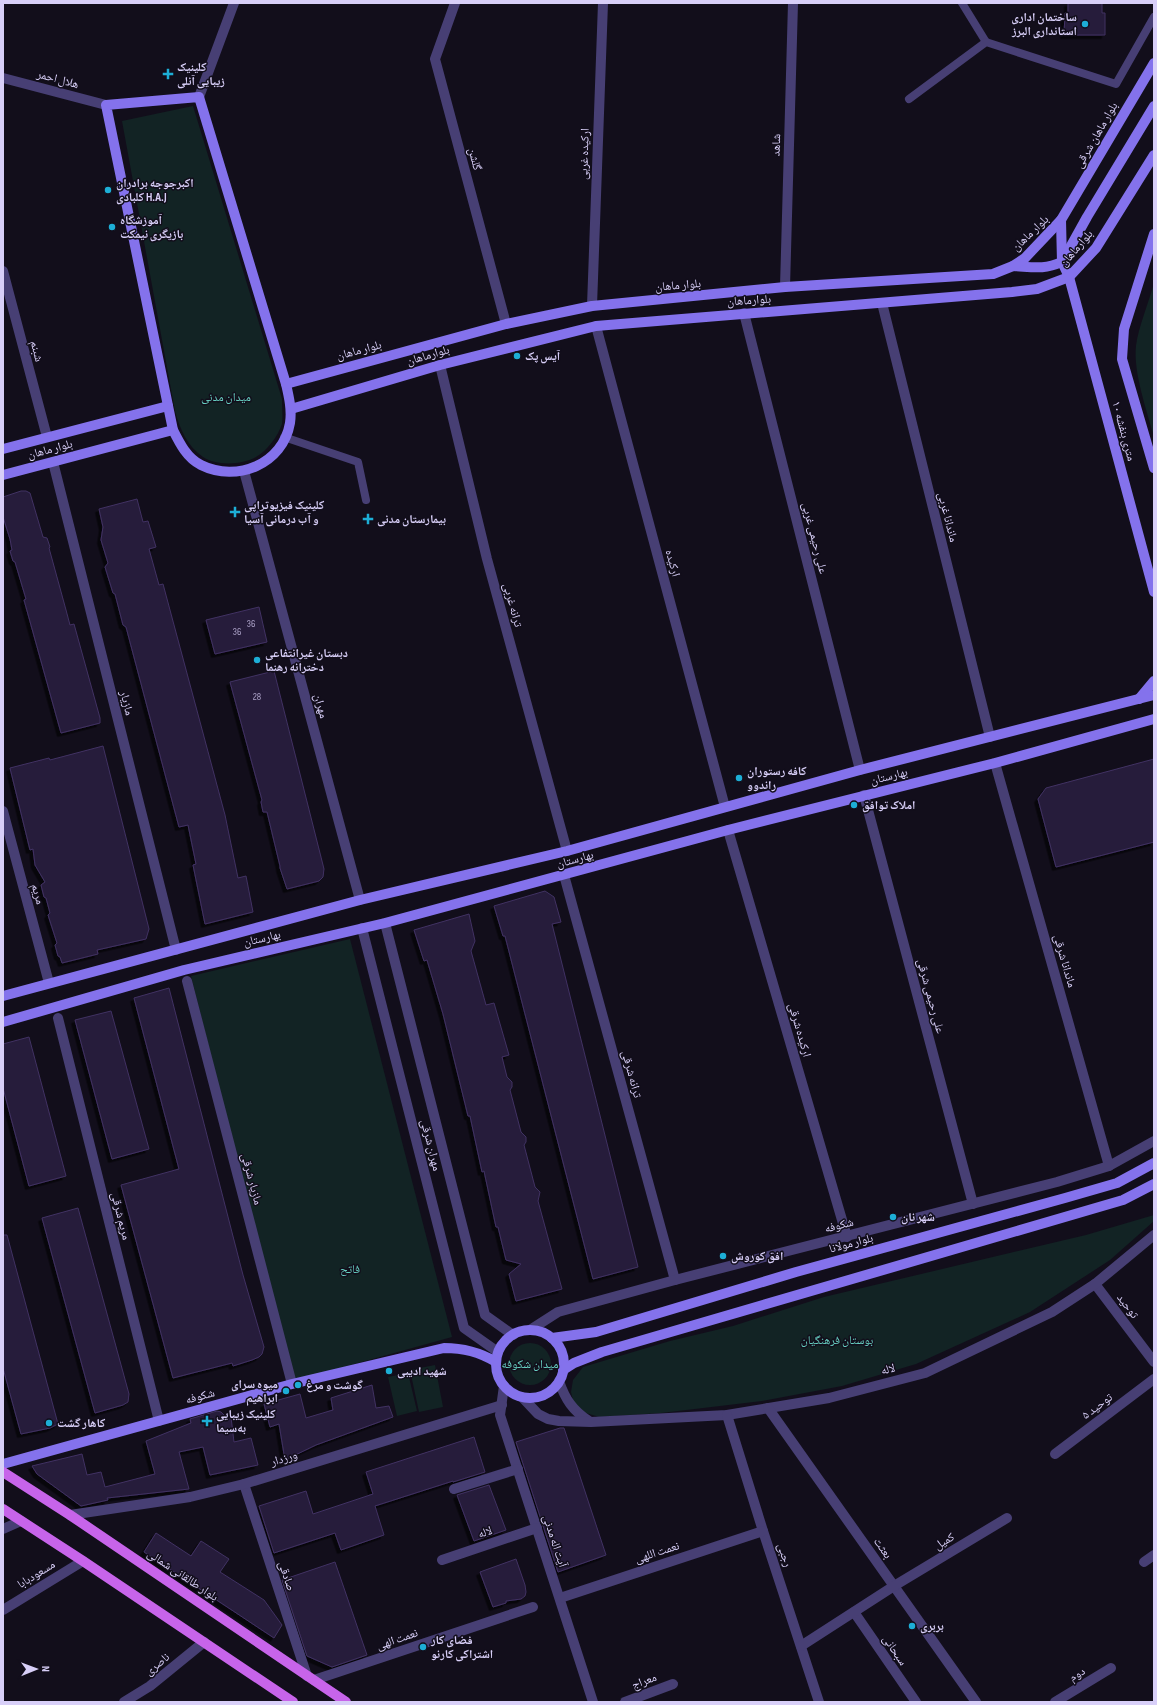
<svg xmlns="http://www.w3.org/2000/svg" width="1157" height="1705" font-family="'Sofia Sans Condensed','Noto Naskh Arabic',sans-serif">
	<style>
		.green { fill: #122324 }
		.building { fill: #261c3a; stroke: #413263; filter: url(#shadow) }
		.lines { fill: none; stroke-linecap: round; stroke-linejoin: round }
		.service { stroke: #473f74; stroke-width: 8 }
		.minor { stroke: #473f74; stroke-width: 10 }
		.tertiary { stroke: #473f74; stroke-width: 10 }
		.secondary { stroke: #8472ec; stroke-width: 10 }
		.primary { stroke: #c764ea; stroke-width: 10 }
		.poi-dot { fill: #1daed6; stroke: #120e1b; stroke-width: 1.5 }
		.labels { text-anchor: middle; stroke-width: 3; stroke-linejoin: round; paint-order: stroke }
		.number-label { font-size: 10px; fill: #aca2c8 }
		.poi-label { font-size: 12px; font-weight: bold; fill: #d8cff8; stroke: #120e1b; text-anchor: start }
		.street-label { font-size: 12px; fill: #d8cff8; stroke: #120e1b }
		.park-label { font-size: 12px; fill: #66cec0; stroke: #120e1b }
	</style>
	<defs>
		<filter id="shadow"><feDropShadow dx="-3.5" dy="3.5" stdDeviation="0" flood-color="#0009"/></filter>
	</defs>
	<rect width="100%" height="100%" fill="#120e1b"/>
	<g class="green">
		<path d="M193 106 282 399C282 407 283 417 282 424 278 436 267 451 256 457 242 465 216 466 203 457 187 446 180 429 175 411L122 121Z"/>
		<path d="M1154 283V437C1147 411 1133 372 1136 346 1138 328 1149 302 1154 283Z"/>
		<polygon points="350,939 452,1337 293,1381 191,976"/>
		<polygon points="1154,1215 1154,1221 1110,1260 1030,1312 916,1364 842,1386 762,1401 661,1413 599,1417 586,1413 574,1405 571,1392 573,1380 583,1367 670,1341 733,1326 824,1297 1086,1235"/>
		<circle cx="530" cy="1364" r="21"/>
		<polygon points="435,1365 443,1407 419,1412 410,1370"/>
		<polygon points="408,1373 417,1411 397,1416 388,1377"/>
	</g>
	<g class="building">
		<polygon points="1068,3 1102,3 1102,13 1105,13 1105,35 1064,35 1065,13 1068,13"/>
		<polygon points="21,491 26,491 30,493 43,537 47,538 50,547 49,548 66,610 70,625 74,624 100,718 100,723 61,733 24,600 26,599 15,562 13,561 10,551 12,550 10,539 3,517 3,497"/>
		<polygon points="137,499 143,522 148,521 156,547 149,549 159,585 163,584 225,815 238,878 246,876 253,912 205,924 193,865 196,864 188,825 179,827 126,627 123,625 115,594 113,593 105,567 108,563 101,540 103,527 99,509"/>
		<polygon points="259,607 267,642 215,654 206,620"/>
		<polygon points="274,671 324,869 323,877 319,881 287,889 280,868 280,866 267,812 263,812 261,802 262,800 230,682"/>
		<polygon points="103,746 149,929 146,939 97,950 98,954 62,963 60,957 58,956 55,945 57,943 48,915 50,913 46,898 44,897 41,885 45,882 35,865 33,849 30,850 10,768 49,758 50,760"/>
		<polygon points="1154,759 1154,842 1056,867 1038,799 1046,788"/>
		<polygon points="545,891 554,897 561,922 552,924 638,1267 593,1279 505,936 503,936 494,906"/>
		<polygon points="469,914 475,941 471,951 486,1005 494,1003 509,1055 502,1057 507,1077 512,1082 512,1087 510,1090 521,1132 526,1137 526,1142 524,1145 535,1187 540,1192 538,1201 562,1289 516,1301 509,1274 521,1264 506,1260 498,1227 496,1227 484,1171 482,1172 470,1116 468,1116 443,1014 427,960 424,961 414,930"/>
		<polygon points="169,988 243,1275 264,1347 262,1354 259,1357 252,1360 233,1366 232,1363 173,1378 121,1185 179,1169 134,998"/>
		<polygon points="111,1011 149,1149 112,1159 75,1020"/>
		<polygon points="29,1037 66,1176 29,1186 3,1088 3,1044"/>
		<polygon points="78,1208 129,1394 128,1402 123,1405 95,1413 42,1218"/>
		<polygon points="3,1235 7,1235 58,1424 50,1428 21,1434 3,1368"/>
		<polygon points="372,1385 376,1408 389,1406 393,1417 316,1445 285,1460 279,1424 270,1427 264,1404 300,1394 306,1418 333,1410 331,1398"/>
		<polygon points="217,1411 221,1412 227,1418 231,1417 234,1442 251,1438 258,1465 210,1475 203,1447 179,1452 189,1489 107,1498 108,1500 81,1506 37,1474 32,1466 82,1454 87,1475 101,1472 105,1487 155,1474 146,1441 191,1423 190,1419"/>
		<polygon points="560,1428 564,1428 606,1555 558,1572 516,1442"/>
		<polygon points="474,1437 485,1472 453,1482 453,1481 375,1506 384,1535 341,1550 335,1533 274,1553 259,1506 306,1491 313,1514 373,1494 366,1472"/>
		<polygon points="489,1485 506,1530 474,1541 457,1495"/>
		<polygon points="156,1533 191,1556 201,1541 229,1559 220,1572 264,1600 282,1625 274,1638 144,1552"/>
		<polygon points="516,1559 525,1585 526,1592 525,1596 521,1599 506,1601 506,1603 493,1607 480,1572"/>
		<polygon points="335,1562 367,1655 332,1667 307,1656 282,1580"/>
	</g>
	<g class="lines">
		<g class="service">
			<polyline points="962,3 986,42"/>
			<polyline points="909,99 986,42 1116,84 1154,17"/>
			<polyline points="284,437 358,462 366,500"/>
		</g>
		<g class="minor">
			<polyline points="455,3 435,59 506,324"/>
			<polyline points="3,271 47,437"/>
			<polyline points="785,287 793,3"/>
			<polyline points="882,303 990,737"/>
			<polyline points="592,306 603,3"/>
			<polyline points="744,313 860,770"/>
			<polyline points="596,326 725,807"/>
			<polyline points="440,365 487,559 567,851"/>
			<polyline points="53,462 176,950"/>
			<polyline points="995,763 1109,1166"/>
			<polyline points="864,795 973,1204"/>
			<polyline points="3,811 49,983"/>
			<polyline points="728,830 847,1237"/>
			<polyline points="564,875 675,1280"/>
			<polyline points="187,981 292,1384"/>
			<polyline points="58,1018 159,1421"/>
			<polyline points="1095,1284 1154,1362"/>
			<polyline points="530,1330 558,1312 675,1280 1057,1182 1109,1166 1154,1141"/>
			<path d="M559 1381C565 1399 573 1411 589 1421"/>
			<polyline points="504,1386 500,1415 593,1702"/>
			<polyline points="522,1397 538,1414 548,1419 559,1421 591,1422 727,1415 829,1398 925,1373 1052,1312 1095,1284 1154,1235"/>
			<polyline points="768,1408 976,1702"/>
			<polyline points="727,1415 763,1531 819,1702"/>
			<polyline points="1055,1454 1154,1379"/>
			<polyline points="244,1484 307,1676"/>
			<polyline points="454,1489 518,1469"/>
			<polyline points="70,1515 190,1497 244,1484 502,1405"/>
			<polyline points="3,1529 21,1521"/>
			<polyline points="442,1560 537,1528"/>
			<polyline points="1144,1562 1154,1555"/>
			<polyline points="560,1598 763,1531"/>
			<polyline points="3,1610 83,1561"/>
			<polyline points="854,1612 916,1702"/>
			<polyline points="801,1646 894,1586 1007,1518"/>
			<polyline points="314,1680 533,1607"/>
			<polyline points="124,1702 150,1686 204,1642"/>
			<polyline points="625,1702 673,1684"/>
			<polyline points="1055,1702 1111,1668"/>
		</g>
		<g class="tertiary">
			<polyline points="3,78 106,105"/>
			<polyline points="199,97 234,3"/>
			<polyline points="244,471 360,900"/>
			<polyline points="385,923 485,1315 513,1335"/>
			<polyline points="362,928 464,1328 498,1352"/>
		</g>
		<g class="secondary">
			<path d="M199 97 286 384C289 397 292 410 290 423 283 464 237 483 201 465 187 458 180 444 173 430L106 105Z"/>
			<polyline points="1061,220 1062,262 1069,277 1154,592"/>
			<polyline points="1154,234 1124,329 1122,359 1154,468"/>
			<path d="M1013 266C1033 267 1043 270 1062 262L1087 217 1154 106"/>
			<polyline points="286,384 506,324 592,306 785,287 993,274 1013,266 1025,258 1061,220 1154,63"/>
			<polyline points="291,409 440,365 596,326 1012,292 1037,289 1069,277 1096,248 1154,155"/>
			<polyline points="3,449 168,406"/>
			<polyline points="3,475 173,430"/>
			<polyline points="1139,699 1154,681"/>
			<polyline points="3,996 360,900 567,851 860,770 1154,695"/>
			<polyline points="3,1022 184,970 385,923 728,830 995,763 1154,719"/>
			<circle cx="530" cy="1364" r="34"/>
			<polyline points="552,1338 596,1332 796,1272 1065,1198 1117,1183 1154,1163"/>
			<polyline points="563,1370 574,1363 602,1352 1123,1200 1154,1184"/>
			<path d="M3 1464 292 1384 444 1348C464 1348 479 1352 496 1362"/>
		</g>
		<g class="primary">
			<polyline points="3,1472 70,1515 346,1702"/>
			<polyline points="3,1509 83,1561 293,1702"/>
		</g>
	</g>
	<g class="poi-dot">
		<circle cx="1085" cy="24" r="4"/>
		<path d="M166 68h4v4h4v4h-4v4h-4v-4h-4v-4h4z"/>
		<circle cx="108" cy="190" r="4"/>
		<circle cx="112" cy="227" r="4"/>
		<circle cx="517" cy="356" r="4"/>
		<path d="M233 506h4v4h4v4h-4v4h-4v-4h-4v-4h4z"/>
		<path d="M366 513h4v4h4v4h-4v4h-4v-4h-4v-4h4z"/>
		<circle cx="257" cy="660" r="4"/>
		<circle cx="739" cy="778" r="4"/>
		<circle cx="854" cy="805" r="4"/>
		<circle cx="893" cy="1217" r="4"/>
		<circle cx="723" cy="1256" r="4"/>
		<circle cx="389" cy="1371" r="4"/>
		<circle cx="298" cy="1385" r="4"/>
		<circle cx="286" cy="1391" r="4"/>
		<path d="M205 1415h4v4h4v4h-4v4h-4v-4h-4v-4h4z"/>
		<circle cx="49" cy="1423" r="4"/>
		<circle cx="912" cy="1626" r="4"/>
		<circle cx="423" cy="1647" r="4"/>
	</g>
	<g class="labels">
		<g class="number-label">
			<text x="251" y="627">36</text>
			<text x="237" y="635">36</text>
			<text x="257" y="700">28</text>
		</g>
		<g class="poi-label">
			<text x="1077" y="21" text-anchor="end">ساختمان اداری<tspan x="1077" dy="14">استانداری البرز</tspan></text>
			<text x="177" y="71">کلینیک<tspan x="177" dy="14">زیبایی آنلی</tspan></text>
			<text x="116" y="187">اکبرجوجه برادران<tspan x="116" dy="14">کلبادی H.A.J</tspan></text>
			<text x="120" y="224">آموزشگاه<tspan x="120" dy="14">بازیگری نیمکت</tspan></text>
			<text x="525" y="360">آیس پک</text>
			<text x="244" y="509">کلینیک فیزیوتراپی<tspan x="244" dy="14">و آب درمانی آسیا</tspan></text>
			<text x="377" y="523">بیمارستان مدنی</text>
			<text x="265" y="657">دبستان غیرانتفاعی<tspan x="265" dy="14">دخترانه رهنما</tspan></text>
			<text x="747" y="775">کافه رستوران<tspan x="747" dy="14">راندوو</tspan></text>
			<text x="862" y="809">املاک توافق</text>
			<text x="901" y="1221">شهر نان</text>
			<text x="731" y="1260">افق کوروش</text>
			<text x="397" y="1375">شهید ادیبی</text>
			<text x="278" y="1388" text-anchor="end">میوه سرای<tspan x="278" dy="14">ابراهیم</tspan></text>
			<text x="306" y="1389">گوشت و مرغ</text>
			<text x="216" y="1418">کلینیک زیبایی<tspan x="216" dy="14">به‌سیما</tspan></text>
			<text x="57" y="1427">کاهار گشت</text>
			<text x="920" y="1630">بربری</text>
			<text x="431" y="1644">فضای کار<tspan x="431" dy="14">اشتراکی کارنو</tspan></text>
		</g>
		<g class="street-label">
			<text transform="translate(58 79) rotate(15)" y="4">هلال احمر</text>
			<text transform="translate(1096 135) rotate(-60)" y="4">بلوار ماهان شرقی</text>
			<text transform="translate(776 145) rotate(-88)" y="4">شاهد</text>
			<text transform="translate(584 154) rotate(-88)" y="4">ارکیده غربی</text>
			<text transform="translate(475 159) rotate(75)" y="4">گلشن</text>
			<text transform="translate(1030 233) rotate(-44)" y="4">بلوار ماهان</text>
			<text transform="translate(1076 248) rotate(-49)" y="4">بلوارماهان</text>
			<text transform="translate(678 285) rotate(-5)" y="4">بلوار ماهان</text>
			<text transform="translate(749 300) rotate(-4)" y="4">بلوارماهان</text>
			<text transform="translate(359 350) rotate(-15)" y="4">بلوار ماهان</text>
			<text transform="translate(37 351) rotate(75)" y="4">شبنم</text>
			<text transform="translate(428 355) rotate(-16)" y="4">بلوارماهان</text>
			<text transform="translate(1124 431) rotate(75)" y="4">۱۰ متری بنفشه</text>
			<text transform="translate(50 449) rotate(-15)" y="4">بلوار ماهان</text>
			<text transform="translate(948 517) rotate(76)" y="4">ماندانا غربی</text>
			<text transform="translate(815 538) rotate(76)" y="4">علی رحیمی غربی</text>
			<text transform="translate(673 563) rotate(75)" y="4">ارکیده</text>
			<text transform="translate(513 605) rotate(75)" y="4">ترانه غربی</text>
			<text transform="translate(127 703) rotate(76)" y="4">مازیار</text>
			<text transform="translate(321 706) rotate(75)" y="4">مهران</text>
			<text transform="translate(889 776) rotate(-14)" y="4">بهارستان</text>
			<text transform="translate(575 859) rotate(-15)" y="4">بهارستان</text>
			<text transform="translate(38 894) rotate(75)" y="4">مریم</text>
			<text transform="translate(262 938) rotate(-13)" y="4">بهارستان</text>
			<text transform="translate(1065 961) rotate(74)" y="4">ماندانا شرقی</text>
			<text transform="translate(931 996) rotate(75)" y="4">علی رحیمی شرقی</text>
			<text transform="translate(800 1030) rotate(74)" y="4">ارکیده شرقی</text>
			<text transform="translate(632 1074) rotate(75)" y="4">ترانه شرقی</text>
			<text transform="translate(431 1145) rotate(76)" y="4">مهران شرقی</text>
			<text transform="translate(252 1179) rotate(75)" y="4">مازیار شرقی</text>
			<text transform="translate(121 1216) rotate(76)" y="4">مریم شرقی</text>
			<text transform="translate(839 1225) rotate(-14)" y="4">شکوفه</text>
			<text transform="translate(851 1243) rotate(-15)" y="4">بلوار مولانا</text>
			<text transform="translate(1128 1306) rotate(53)" y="4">توحید</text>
			<text transform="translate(888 1369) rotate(-14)" y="4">لاله</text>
			<text transform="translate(200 1396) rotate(-15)" y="4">شکوفه</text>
			<text transform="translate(1097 1406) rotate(-37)" y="4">توحید ۵</text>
			<text transform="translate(284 1458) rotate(-17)" y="4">ورزدار</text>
			<text transform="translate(485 1532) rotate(-19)" y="4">لاله</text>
			<text transform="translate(555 1541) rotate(72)" y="4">آیت اله مدنی</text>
			<text transform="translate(944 1541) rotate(-31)" y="4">کمیل</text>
			<text transform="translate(883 1548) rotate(55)" y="4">بعثت</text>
			<text transform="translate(657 1552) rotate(-18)" y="4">نعمت اللهی</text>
			<text transform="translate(785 1555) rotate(72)" y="4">رجبی</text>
			<text transform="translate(36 1574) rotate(-32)" y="4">مسعودبابا</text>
			<text transform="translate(183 1575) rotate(34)" y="4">بلوار طالقانی شمالی</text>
			<text transform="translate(287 1576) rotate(72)" y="4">صادقی</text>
			<text transform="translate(397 1639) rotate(-19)" y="4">نعمت الهی</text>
			<text transform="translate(895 1650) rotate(56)" y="4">سبحانی</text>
			<text transform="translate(157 1664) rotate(-39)" y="4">ناصری</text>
			<text transform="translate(1077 1674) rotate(-31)" y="4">دوم</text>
			<text transform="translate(644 1681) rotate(-21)" y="4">معراج</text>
		</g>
		<g class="park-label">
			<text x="226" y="401">میدان مدنی</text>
			<text x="350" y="1273">فاتح</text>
			<text x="837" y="1344">بوستان فرهنگیان</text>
			<text x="530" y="1368">میدان شکوفه</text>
		</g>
	</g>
	<rect width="1157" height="1705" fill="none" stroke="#d8cff8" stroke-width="8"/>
	<g transform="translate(36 1669) rotate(89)" stroke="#120e1b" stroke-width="3" paint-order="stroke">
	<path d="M0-3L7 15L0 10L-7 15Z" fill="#d8cff8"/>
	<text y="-6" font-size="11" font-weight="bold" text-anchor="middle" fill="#d8cff8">N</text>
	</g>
</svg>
